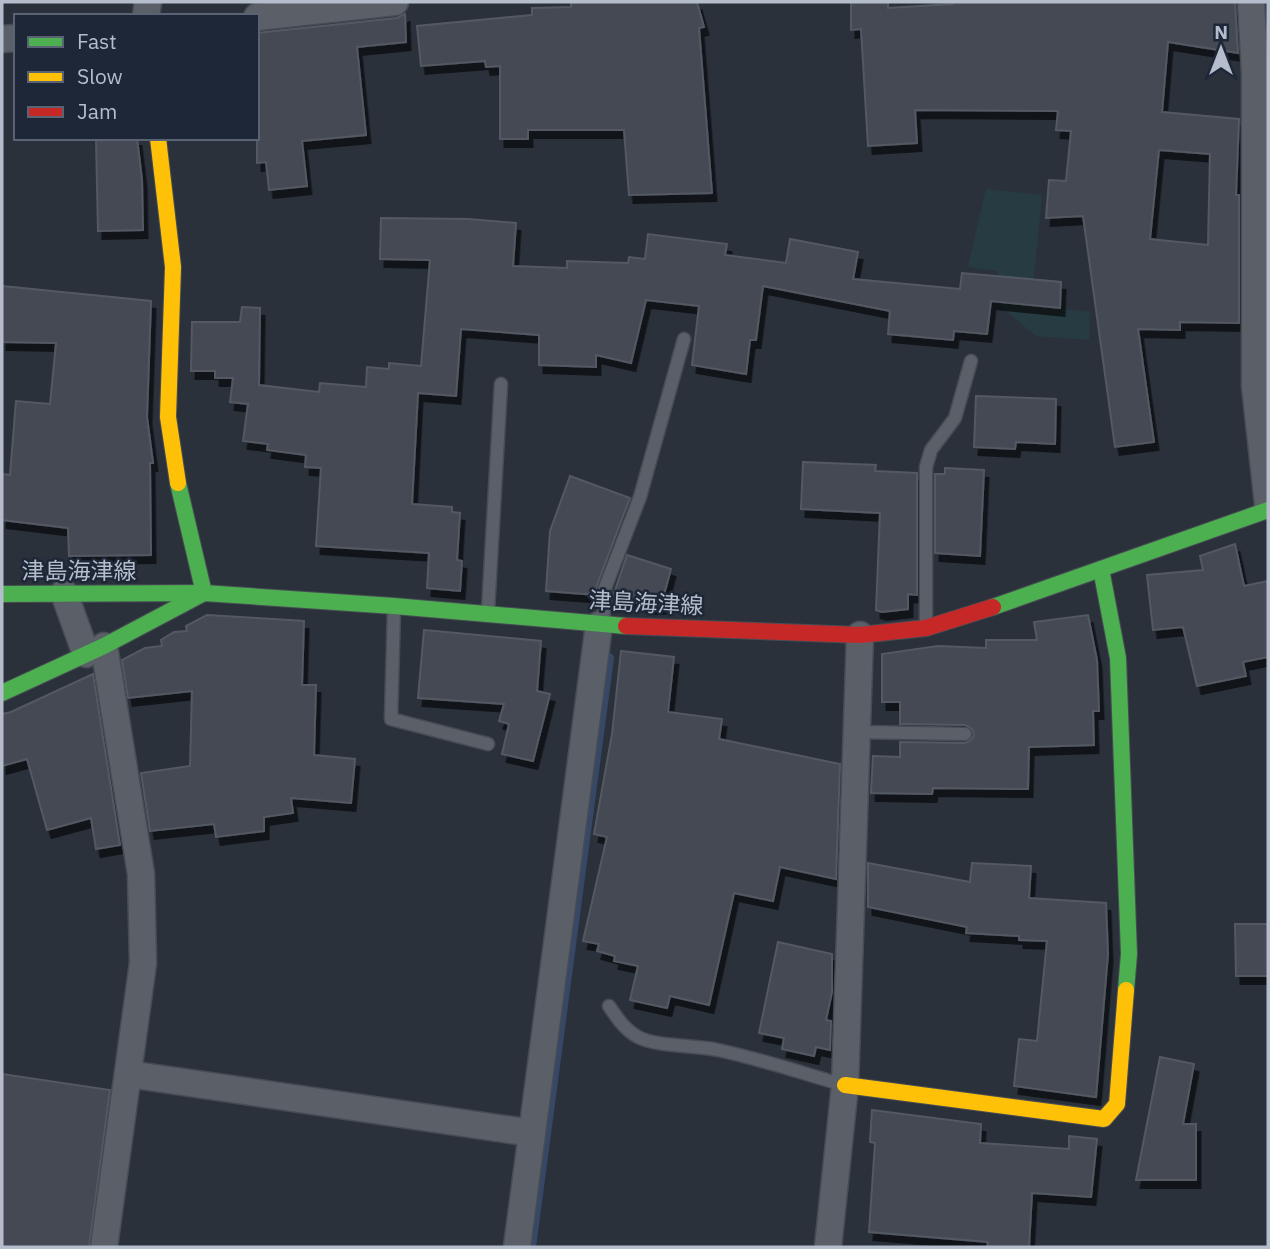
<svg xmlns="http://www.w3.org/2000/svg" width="1270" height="1249" font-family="'IBM Plex Sans','Noto Sans JP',sans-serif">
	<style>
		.green { fill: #273c42 }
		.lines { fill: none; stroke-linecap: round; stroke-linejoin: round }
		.stream { stroke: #364866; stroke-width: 10 }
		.building { fill: #444952; stroke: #535963; stroke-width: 2; fill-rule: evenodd; filter: url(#shadow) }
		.lane-casing { stroke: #474c54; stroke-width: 15 }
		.street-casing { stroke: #474c54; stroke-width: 29 }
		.fast-casing { stroke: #474c54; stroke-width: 18 }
		.slow-casing { stroke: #474c54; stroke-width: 18 }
		.jam-casing { stroke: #474c54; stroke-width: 18 }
		.lane { stroke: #5b6068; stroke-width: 12 }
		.street { stroke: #5b6068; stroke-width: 26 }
		.fast { stroke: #4caf50; stroke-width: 16 }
		.slow { stroke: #ffc107; stroke-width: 16 }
		.jam { stroke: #c62828; stroke-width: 16 }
		.labels { text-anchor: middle; stroke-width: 5; stroke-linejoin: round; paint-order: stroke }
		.street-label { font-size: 23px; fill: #b5bdcc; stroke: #1d2737 }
	</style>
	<defs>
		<filter id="shadow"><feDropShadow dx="4.5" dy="8" stdDeviation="0" flood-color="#0009"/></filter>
	</defs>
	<rect width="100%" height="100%" fill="#2b313b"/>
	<polygon class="green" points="986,189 1042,195 1031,306 1090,312 1089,340 1036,336 996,302 998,271 968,267"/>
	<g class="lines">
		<polyline class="stream" points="531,1247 609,658"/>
	</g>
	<g class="building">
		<polygon points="571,2 697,2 704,27 699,28 712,193 629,195 624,130 528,130 528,139 500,139 500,66 486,67 485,61 421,66 417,26 532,15 532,8 571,7"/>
		<path d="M851 2H888V8L952 4V2H1235L1238 53 1168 42 1162 112 1239 119 1236 195H1239V323L1180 322V330L1138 329 1154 442 1115 447 1083 216 1046 218 1049 180 1066 181 1071 131 1056 130 1058 111 915 110 917 143 868 146 861 29 851 30ZM1159 150 1210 154 1208 245 1150 239Z"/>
		<polygon points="405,14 406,42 357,47 366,135 302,141 307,186 269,190 266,162 257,163 257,33 397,18"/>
		<polygon points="96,138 137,138 142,180 143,230 98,231"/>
		<polygon points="381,218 468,219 516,223 513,266 567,268 567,261 628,263 629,257 645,259 648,234 727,244 725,255 786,263 790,239 858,252 853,279 960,289 962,273 1061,282 1060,308 991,301 987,334 954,331 953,340 888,334 890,311 763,286 756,340 750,340 746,374 692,365 699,306 646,300 631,363 596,355 596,367 539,365 539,335 461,329 456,396 418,393 412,504 452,507 452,512 460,513 457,560 462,561 460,591 427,588 429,553 316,546 321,468 305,467 306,455 267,450 268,444 243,441 248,404 230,402 233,378 215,378 215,371 191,371 192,322 240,322 242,307 260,308 259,385 319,392 320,383 366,387 367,367 389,369 389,363 421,366 430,260 380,259"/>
		<polygon points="2,286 151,301 147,417 153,463 150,463 151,555 69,556 68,528 2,520 2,474 10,475 16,401 50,404 56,343 2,342"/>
		<polygon points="976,396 1056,399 1055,444 1016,442 1015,449 974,447"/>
		<polygon points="803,462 876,465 875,471 917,473 917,595 908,594 908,609 882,612 876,610 880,513 801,509"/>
		<polygon points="945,468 984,470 980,556 935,553 935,474 945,474"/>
		<polygon points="570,476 630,498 597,585 596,595 546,591 550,531"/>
		<polygon points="1235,544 1244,586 1268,581 1268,657 1243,662 1246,676 1197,686 1183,627 1153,630 1147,575 1203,570 1200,556"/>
		<polygon points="627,555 671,569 661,606 648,606 613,596"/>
		<polygon points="207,615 304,621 302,685 316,685 314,755 355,759 351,803 291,798 293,813 264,817 264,831 216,837 214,824 150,831 141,773 190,766 192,691 128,698 122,660 145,648 162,646 161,640 174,632 187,631 186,626"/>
		<polygon points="1088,615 1097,660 1099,711 1093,711 1094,745 1029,747 1028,789 933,788 932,794 871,793 873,756 900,757 900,742 965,743 970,741 974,735 972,729 965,725 900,724 900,702 882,702 882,654 938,646 986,648 986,640 1037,640 1034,622"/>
		<polygon points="424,630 541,641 537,691 550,694 533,761 502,754 509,724 499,721 504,704 418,698"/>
		<polygon points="621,651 674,657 668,712 722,719 719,739 840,764 836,879 780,867 773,901 734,893 709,1005 670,996 667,1008 630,1000 638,966 614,961 615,956 597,951 599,944 583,941 607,837 594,834 612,734"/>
		<polygon points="93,674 120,845 96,849 91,818 47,830 27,759 2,766 2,714 11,712"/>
		<polygon points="868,863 970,882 972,863 1031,866 1029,898 1106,903 1108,954 1096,1097 1014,1086 1019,1039 1037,1041 1047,941 1019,940 1019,936 966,933 967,927 868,907"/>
		<polygon points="1235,924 1268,924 1268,976 1236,976"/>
		<polygon points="778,942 832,954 832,992 826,1020 831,1021 830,1050 816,1047 814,1056 782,1049 784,1038 759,1033"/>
		<polygon points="1160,1057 1194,1064 1183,1124 1196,1124 1196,1180 1136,1180"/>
		<polygon points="2,1074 110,1090 89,1247 2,1247"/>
		<polygon points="872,1110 981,1124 980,1143 1069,1149 1069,1136 1097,1139 1091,1197 1032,1193 1029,1247 987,1247 988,1242 869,1232 875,1143 870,1142"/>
	</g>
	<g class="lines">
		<g class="lane-casing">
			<g id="lane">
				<polyline points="394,609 391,719 488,744"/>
				<polyline points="488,611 501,384"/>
				<polyline points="603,623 605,588 640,497 684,339"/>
				<polyline points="926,623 926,467 931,450 955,418 971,361"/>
				<polyline points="857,732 965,734"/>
				<path d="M609 1006C617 1018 625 1030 638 1037 657 1047 695 1045 718 1050 760 1059 802 1073 844 1085"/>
			</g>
		</g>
		<g class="street-casing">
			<g id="street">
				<polyline points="1251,2 1255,73 1255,386 1268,504"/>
				<polyline points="146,16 148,2"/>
				<polyline points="257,17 395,2"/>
				<polyline points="2,39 16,38"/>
				<polyline points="64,593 86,654"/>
				<polyline points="104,646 141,874 143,963 104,1247"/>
				<polyline points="128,1074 532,1133"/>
				<polyline points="517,1247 599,625"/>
				<polyline points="828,1247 845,1085 860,635"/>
			</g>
		</g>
		<g class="fast-casing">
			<g id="fast">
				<polyline points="1101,569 1118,658 1129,954 1126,990"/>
				<polyline points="2,594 204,593 394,606 626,626"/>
				<polyline points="993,607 1268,510"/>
				<polyline points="2,693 104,646 204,593 178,483"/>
			</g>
		</g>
		<g class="slow-casing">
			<g id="slow">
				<polyline points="158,138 173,267 168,417 178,483"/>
				<polyline points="845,1085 1104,1119 1117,1104 1126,990"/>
			</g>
		</g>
		<g class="jam-casing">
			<polyline id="jam" points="626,626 860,635 926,628 993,607"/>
		</g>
		<use href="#lane" class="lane"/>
		<use href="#street" class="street"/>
		<use href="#fast" class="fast"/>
		<use href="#slow" class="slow"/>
		<use href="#jam" class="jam"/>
	</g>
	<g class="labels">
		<g class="street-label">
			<text x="79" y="579">津島海津線</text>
			<text transform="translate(646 603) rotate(3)" y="8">津島海津線</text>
		</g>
	</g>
	<rect width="1270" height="1249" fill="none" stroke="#b5bdcc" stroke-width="7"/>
	<rect x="14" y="14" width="245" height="126" fill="#1d2737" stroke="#5a6373" stroke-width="2"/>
	<rect x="28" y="37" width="35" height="10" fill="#4caf50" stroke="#5a6373" stroke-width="2"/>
	<text x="77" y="49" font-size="21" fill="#b5bdcc">Fast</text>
	<rect x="28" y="72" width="35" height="10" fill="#ffc107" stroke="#5a6373" stroke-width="2"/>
	<text x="77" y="84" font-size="21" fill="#b5bdcc">Slow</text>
	<rect x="28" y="107" width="35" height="10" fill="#c62828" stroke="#5a6373" stroke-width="2"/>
	<text x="77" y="119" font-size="21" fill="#b5bdcc">Jam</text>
	<g transform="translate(1221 49)" stroke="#1d2737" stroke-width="5" paint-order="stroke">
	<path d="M0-5L12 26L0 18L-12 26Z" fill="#b5bdcc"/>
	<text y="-10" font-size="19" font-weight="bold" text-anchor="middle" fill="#b5bdcc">N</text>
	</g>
</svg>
